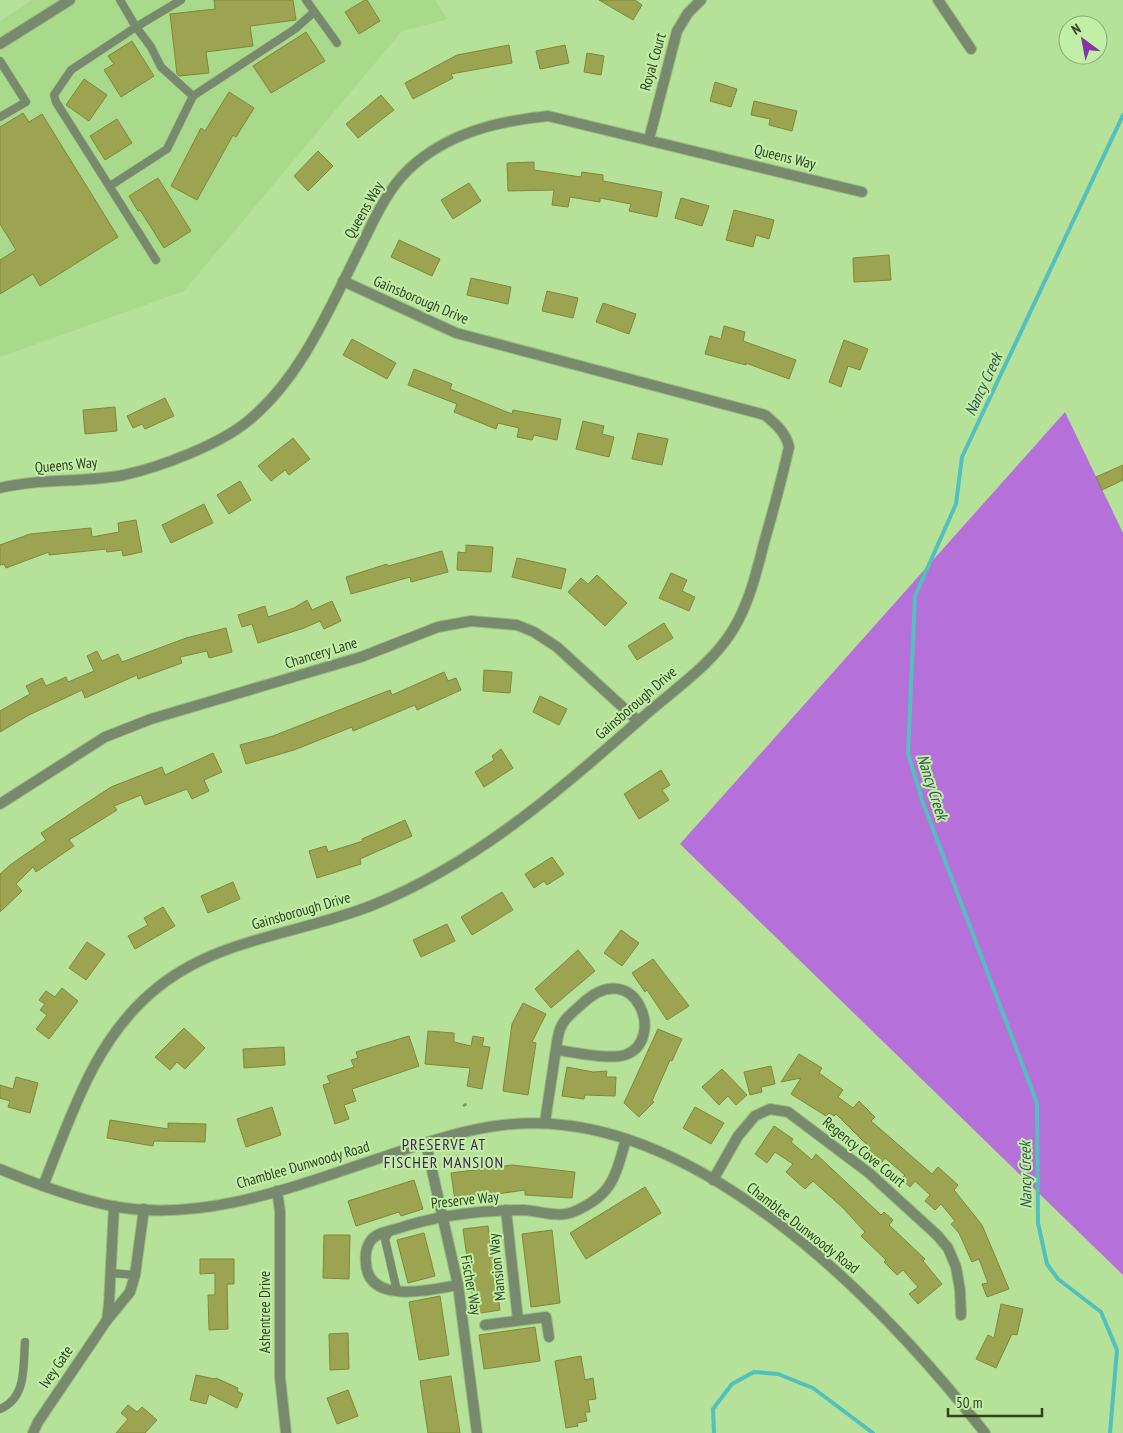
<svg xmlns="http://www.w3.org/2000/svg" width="1123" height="1433" font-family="'PT Sans Narrow',sans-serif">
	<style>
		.built { fill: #a9d98a }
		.forest { fill: #b670d9 }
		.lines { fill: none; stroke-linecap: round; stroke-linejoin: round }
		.stream { stroke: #53c0be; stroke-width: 4 }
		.building { fill: #9ca452; stroke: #808835 }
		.service-casing { stroke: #98be7f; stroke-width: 9 }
		.minor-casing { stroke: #98be7f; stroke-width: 12 }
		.tertiary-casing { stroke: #98be7f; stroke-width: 12 }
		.path { stroke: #749460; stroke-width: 2.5; stroke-dasharray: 4 2.5; stroke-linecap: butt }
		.service { stroke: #788a6d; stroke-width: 8 }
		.minor { stroke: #788a6d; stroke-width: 10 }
		.tertiary { stroke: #788a6d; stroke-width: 10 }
		.labels { text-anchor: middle; stroke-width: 4; stroke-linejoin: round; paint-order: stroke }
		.street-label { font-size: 15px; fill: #2f4123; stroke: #c2efa6 }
		.water-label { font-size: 16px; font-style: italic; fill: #335453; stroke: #c2efa6 }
		.neighbourhood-label { font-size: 16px; letter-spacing: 1px; fill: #411c52; stroke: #c2efa6 }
	</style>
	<rect width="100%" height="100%" fill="#b5e199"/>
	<polygon class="built" points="32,0 435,0 448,19 402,31 184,291 0,357 0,21"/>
	<polygon class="forest" points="1065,412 1123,533 1123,1275 680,844"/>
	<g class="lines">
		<g class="stream">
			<polyline points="714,1433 713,1409 732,1384 754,1372 778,1374 813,1388 873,1433"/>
			<polyline points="1110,1433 1117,1350 1101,1312 1058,1279 1047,1264 1038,1223 1037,1103 922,800 908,753 915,596 956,504 962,457 1123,115"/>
		</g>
	</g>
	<g class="building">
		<polygon points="214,0 293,0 296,20 250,26 253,46 206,52 209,73 179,76 177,74 170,14 215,9"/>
		<polygon points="365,0 367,0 380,21 359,34 345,12"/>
		<polygon points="599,0 635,0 642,5 633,20"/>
		<polygon points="306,32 325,61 271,93 253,66"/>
		<polygon points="132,41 154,76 121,97 104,70 114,64 108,56"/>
		<polygon points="509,45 512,63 451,74 453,78 413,99 405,83 457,55"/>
		<polygon points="565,45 569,63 540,69 536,51"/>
		<polygon points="587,53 604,56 601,75 584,72"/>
		<polygon points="84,79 107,95 89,121 66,105"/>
		<polygon points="715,82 737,89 731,107 710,101"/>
		<polygon points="229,92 254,108 236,137 233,135 197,200 171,186 201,128 205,131"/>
		<polygon points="381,95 394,110 358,138 346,124"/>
		<polygon points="754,101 797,111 792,131 769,125 770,119 751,115"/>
		<polygon points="23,113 29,122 42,114 118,237 40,286 33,274 0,294 0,260 16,250 0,224 0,127"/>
		<polygon points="117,119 132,143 105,160 90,136"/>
		<polygon points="318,151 333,166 308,191 294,176"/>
		<polygon points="534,162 534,170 581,177 582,172 603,175 603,181 662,192 657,217 629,211 631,204 600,198 600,202 570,197 568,207 552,205 554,190 508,191 507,163"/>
		<polygon points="158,178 191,231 164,248 140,210 138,211 129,196"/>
		<polygon points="469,183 481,201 453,219 441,200"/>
		<polygon points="681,198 709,206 702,226 675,218"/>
		<polygon points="734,210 774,220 769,239 756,235 753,247 726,240"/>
		<polygon points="399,240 440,259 432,276 391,257"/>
		<polygon points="889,255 891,280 854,282 853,258"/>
		<polygon points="471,278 511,287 508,304 467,295"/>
		<polygon points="547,291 578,298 573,318 542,311"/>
		<polygon points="603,303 636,314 629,334 596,322"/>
		<polygon points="724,326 745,332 743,341 796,360 789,379 746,363 746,365 705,354 710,336 721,339"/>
		<polygon points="352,339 396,363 387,379 343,355"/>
		<polygon points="844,340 868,349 860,370 848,366 841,387 829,382"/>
		<polygon points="414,369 452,384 450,389 512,414 513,410 561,419 557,440 534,435 532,440 517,437 519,428 498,423 496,429 454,412 457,404 408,385"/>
		<polygon points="165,398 174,416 145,429 142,424 133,428 127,416"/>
		<polygon points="115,407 117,431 85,434 83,410"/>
		<polygon points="583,421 604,426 602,434 614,437 609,457 576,449"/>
		<polygon points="638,433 668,439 662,465 632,459"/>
		<polygon points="293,438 310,459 289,475 285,470 271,481 258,466"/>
		<polygon points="1123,465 1123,480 1102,490 1096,477"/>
		<polygon points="240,481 251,500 229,514 217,495"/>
		<polygon points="204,504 213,523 171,543 162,525"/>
		<polygon points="136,520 142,552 123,556 122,550 107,552 106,549 49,555 49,552 6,568 4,564 0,565 0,545 30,534 91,528 92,537 119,532 118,523"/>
		<polygon points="466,545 493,547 491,572 457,570 458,552 466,553"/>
		<polygon points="442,551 448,572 411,582 410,577 351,594 346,577 387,564 388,566"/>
		<polygon points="517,558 566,569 561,589 512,577"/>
		<polygon points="671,573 687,580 682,591 695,597 689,611 659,598"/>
		<polygon points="597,575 627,603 605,626 568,592 581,578 588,584"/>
		<polygon points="307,600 312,610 332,601 341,621 324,629 320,621 304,628 258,643 252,624 242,627 238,615 265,606 268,617 294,608"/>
		<polygon points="664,623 673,638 637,660 628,646"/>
		<polygon points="226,628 232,652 209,658 207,651 180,657 182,663 138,679 137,675 85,698 82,690 29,715 0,732 0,711 30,694 26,686 42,678 46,686 66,677 68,682 94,671 87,656 97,651 102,661 118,654 122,662 186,638"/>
		<polygon points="484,670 512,672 510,693 483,691"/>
		<polygon points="444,672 448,681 456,678 461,690 417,710 415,705 353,731 352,727 294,750 246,764 240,745 273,736 390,690 392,695"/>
		<polygon points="540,696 567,709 559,725 533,712"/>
		<polygon points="501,749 513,768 484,787 475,772 494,760 492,756"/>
		<polygon points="213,753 222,772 204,780 209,791 192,799 187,789 145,805 141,795 114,806 117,810 69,840 74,846 36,872 33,867 16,884 22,891 0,912 0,874 10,865 46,840 41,833 111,787 162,767 165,775"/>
		<polygon points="661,770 670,785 662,790 669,800 639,819 624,794"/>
		<polygon points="405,820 412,836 360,859 361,864 317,878 309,851 326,846 328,852 363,841 362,839"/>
		<polygon points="552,857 564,874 547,885 544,881 534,888 525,874"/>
		<polygon points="233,882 240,899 208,913 201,896"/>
		<polygon points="502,892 513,910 472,935 461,917"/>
		<polygon points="163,907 175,926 135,949 128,936 148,925 144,918"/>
		<polygon points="447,924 455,941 421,957 413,940"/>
		<polygon points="621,930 639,943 622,966 604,953"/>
		<polygon points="87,942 105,954 86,980 69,968"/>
		<polygon points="578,950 595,971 551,1008 535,989"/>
		<polygon points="653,959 689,1006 667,1020 647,990 645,992 632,973"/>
		<polygon points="62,988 78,1001 49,1039 36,1029 47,1015 40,1010 45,1004 39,1000 46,991 55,997"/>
		<polygon points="523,1003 546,1014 532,1042 536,1043 528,1095 503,1091 512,1024"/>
		<polygon points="184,1028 205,1048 185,1069 177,1062 170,1070 155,1057"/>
		<polygon points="658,1029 682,1039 672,1061 670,1060 652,1101 654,1102 639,1117 624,1103"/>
		<polygon points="428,1031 454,1033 454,1042 471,1046 473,1036 484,1038 482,1046 490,1047 482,1089 467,1086 470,1068 425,1064"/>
		<polygon points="409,1036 419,1066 352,1089 356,1101 344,1105 349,1119 335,1124 323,1085 330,1083 327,1076 354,1067 351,1060 358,1058 356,1052"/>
		<polygon points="284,1047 285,1065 244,1068 243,1049"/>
		<polygon points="799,1054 822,1068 819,1073 843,1090 838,1097 853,1108 859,1101 875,1117 871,1121 932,1174 938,1167 958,1185 954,1190 982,1225 1009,1289 987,1297 982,1284 988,1283 979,1259 972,1262 959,1233 951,1224 955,1221 941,1204 935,1210 925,1201 930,1195 915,1181 910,1187 901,1179 905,1175 885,1158 881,1163 865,1148 867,1145 836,1114 834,1116 829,1113 826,1116 791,1094 801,1078 781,1082"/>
		<polygon points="771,1066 775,1084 761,1087 762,1092 750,1095 744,1072"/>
		<polygon points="567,1067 593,1072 607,1071 606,1077 616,1077 615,1096 585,1095 584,1099 562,1096"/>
		<polygon points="722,1069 747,1095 736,1105 728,1096 719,1105 702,1087"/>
		<polygon points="16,1077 38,1083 30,1113 8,1107 10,1101 0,1098 0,1085 13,1089"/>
		<polygon points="272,1107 281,1135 246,1147 237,1119"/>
		<polygon points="695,1107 724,1123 711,1144 683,1128"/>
		<polygon points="110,1120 168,1129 168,1123 206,1124 205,1142 154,1141 153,1146 107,1138"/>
		<polygon points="774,1126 793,1139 791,1142 812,1160 816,1154 881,1215 884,1212 893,1220 889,1225 925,1259 923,1261 942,1284 918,1304 909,1294 918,1287 903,1270 897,1275 884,1262 886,1260 861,1236 865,1232 843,1208 813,1181 805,1189 786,1172 793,1164 775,1152 767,1163 755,1154"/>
		<polygon points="512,1165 575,1172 572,1198 525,1195 525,1190 455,1200 451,1173"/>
		<polygon points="414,1180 423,1209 401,1216 399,1212 356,1226 348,1201"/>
		<polygon points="645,1187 661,1213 586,1259 570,1233"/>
		<polygon points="488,1226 500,1310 475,1314 463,1229"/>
		<polygon points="552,1230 560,1303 531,1307 522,1234"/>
		<polygon points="424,1233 435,1276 408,1283 397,1240"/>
		<polygon points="324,1235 350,1235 349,1279 323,1278"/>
		<polygon points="200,1259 234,1259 234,1284 227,1284 228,1329 209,1330 208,1295 215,1295 215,1273 200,1274"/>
		<polygon points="440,1296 449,1355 419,1360 409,1302"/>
		<polygon points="1001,1304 1023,1309 1017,1335 1012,1334 996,1368 976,1359 988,1335 994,1338"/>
		<polygon points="535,1327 540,1361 484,1369 479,1335"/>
		<polygon points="348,1333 349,1369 330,1370 329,1334"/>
		<polygon points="581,1356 585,1380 593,1378 596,1399 588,1400 590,1412 585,1412 587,1421 577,1423 578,1426 566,1428 555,1361"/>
		<polygon points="196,1375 215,1379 216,1378 238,1388 237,1391 243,1394 237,1408 209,1394 206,1404 190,1400"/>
		<polygon points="451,1376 460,1433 428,1433 420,1381"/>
		<polygon points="348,1390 358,1416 337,1424 327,1398"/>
		<polygon points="128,1405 137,1412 142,1407 157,1420 145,1433 116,1433 128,1419 121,1413"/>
	</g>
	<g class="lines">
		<g class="service-casing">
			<g id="service">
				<polyline points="120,0 136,27 181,0"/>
				<polyline points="306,0 337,43"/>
				<polyline points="0,61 26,102 0,117"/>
				<polyline points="193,96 295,29 314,12"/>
				<polyline points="110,186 167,149 193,96 161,67 151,47 136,27 71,70 54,95 56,102 156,260"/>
				<polyline points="390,1231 385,1239 397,1291"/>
				<polyline points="111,1273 135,1275"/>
				<path d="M0 1409C27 1398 23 1366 25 1342"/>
			</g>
		</g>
		<g class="minor-casing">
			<g id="minor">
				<polyline points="938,0 971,49"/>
				<polyline points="649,139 677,31 688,13 701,0"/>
				<path d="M0 488C40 478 83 483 124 475 160 467 219 445 248 421 301 378 329 309 360 248 374 220 386 191 409 169 447 133 498 121 548 116L862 192"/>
				<polyline points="0,804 105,737 151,719 361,657 438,627 471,621 517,625 534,632 557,647 638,721"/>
				<path d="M545 1123C548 1100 552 1077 555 1055 557 1045 557 1033 562 1025 566 1016 576 1010 583 1003 636 955 667 1041 625 1055 608 1060 574 1052 556 1050"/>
				<polyline points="426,1144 458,1285 477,1433"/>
				<polyline points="713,1180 738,1136 755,1116 770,1109 788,1112 869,1173 937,1235 948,1248 956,1267 960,1290 961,1315"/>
				<path d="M43 1186C71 1117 93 1043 151 993 213 938 298 935 373 905 480 862 565 785 651 710 679 686 715 661 734 628 750 601 757 570 765 539 774 508 782 478 789 447 786 433 776 424 765 415L456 333 343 281"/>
				<polyline points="277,1191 280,1211 280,1377 286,1433"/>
				<polyline points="506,1210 518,1320"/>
				<path d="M458 1285C432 1290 369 1305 366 1264 365 1256 366 1246 372 1239 378 1233 388 1231 396 1229 438 1215 480 1210 524 1210 539 1211 559 1218 573 1212 613 1195 615 1177 626 1139"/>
				<polyline points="107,1320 109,1304 114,1206"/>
				<polyline points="485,1325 546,1317 549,1337"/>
				<polyline points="33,1433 38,1422 107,1320 130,1292 135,1275 144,1209"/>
			</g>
		</g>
		<g class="tertiary-casing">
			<g id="tertiary">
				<polyline points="0,44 70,0"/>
				<path d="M0 1169C36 1184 73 1198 112 1206 200 1223 291 1188 374 1160 416 1146 459 1130 503 1125 690 1102 880 1300 985 1433"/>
			</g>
		</g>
		<polyline class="path" points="463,1106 468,1103"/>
		<use href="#service" class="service"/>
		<use href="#minor" class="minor"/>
		<use href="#tertiary" class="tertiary"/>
	</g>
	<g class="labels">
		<g class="street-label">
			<text transform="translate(653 62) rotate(-74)" y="5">Royal Court</text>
			<text transform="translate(785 157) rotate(14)" y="5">Queens Way</text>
			<text transform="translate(364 210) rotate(-60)" y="5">Queens Way</text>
			<text transform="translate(421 300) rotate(23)" y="5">Gainsborough Drive</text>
			<text transform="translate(66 465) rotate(-5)" y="5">Queens Way</text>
			<text transform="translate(321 653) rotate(-17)" y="5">Chancery Lane</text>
			<text transform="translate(636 703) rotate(-41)" y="5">Gainsborough Drive</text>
			<text transform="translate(301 911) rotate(-16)" y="5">Gainsborough Drive</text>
			<text transform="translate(864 1152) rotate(39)" y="5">Regency Cove Court</text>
			<text transform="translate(303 1165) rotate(-16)" y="5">Chamblee Dunwoody Road</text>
			<text transform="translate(465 1200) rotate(-6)" y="5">Preserve Way</text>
			<text transform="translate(803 1228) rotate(38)" y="5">Chamblee Dunwoody Road</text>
			<text transform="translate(497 1267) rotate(-96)" y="5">Mansion Way</text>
			<text transform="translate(471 1285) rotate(80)" y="5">Fischer Way</text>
			<text transform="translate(265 1312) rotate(-90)" y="5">Ashentree Drive</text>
			<text transform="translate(56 1367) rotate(-56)" y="5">Ivey Gate</text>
		</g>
		<g class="water-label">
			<text transform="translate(983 384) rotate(-65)" y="6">Nancy Creek</text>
			<text transform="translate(933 787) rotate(72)" y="6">Nancy Creek</text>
			<text transform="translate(1025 1175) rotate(-91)" y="6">Nancy Creek</text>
		</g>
		<g class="neighbourhood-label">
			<text x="444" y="1150">PRESERVE AT<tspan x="444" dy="18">FISCHER MANSION</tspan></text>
		</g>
	</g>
	<g transform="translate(1083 40) rotate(328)"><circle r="24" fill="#c2efa6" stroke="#87a972"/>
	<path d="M0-4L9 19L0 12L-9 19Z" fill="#8335a5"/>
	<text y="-8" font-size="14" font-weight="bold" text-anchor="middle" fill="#2f4123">N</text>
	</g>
	<path d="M948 1408v8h94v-8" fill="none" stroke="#2f4123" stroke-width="2.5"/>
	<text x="956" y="1408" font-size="15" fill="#2f4123" stroke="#c2efa6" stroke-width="4" paint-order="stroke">50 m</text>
</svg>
